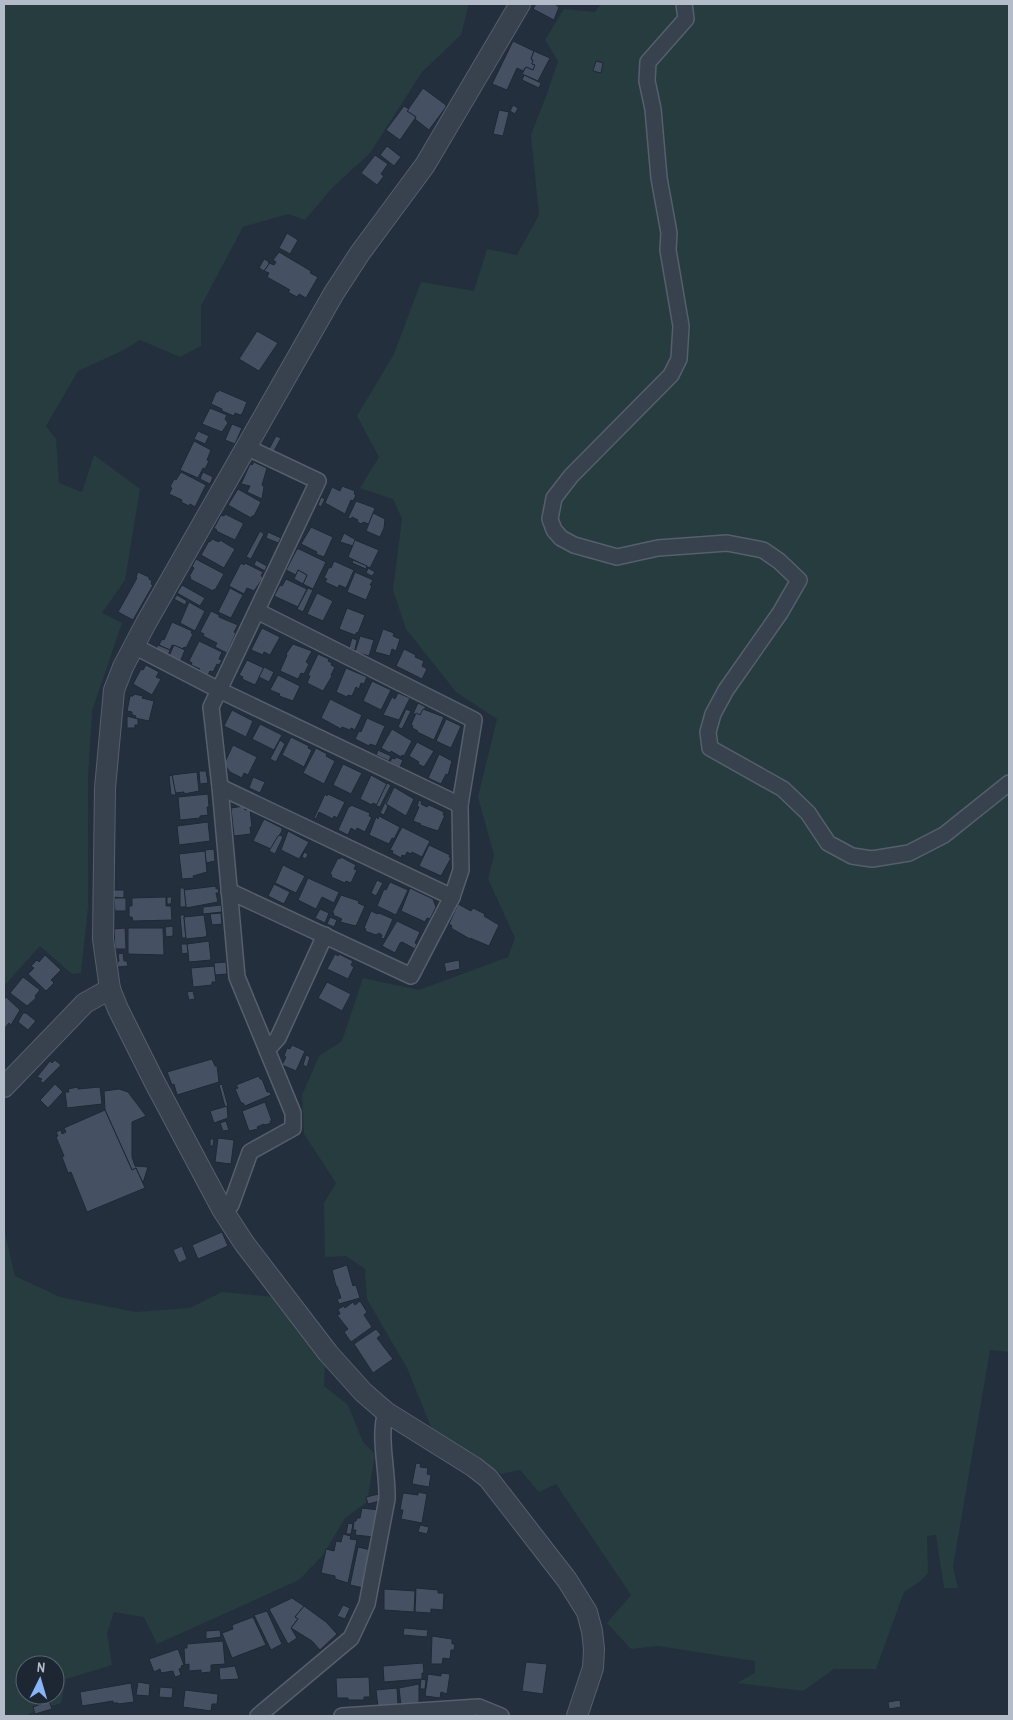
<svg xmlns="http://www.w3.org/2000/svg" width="1013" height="1720" font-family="'Archivo Narrow',sans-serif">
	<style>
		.green { fill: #263c3f; fill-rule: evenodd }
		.building { fill: #455162; stroke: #1f2835 }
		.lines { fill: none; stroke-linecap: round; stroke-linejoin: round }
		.minor-casing { stroke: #565f6c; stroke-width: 18 }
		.tertiary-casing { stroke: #565f6c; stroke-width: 22 }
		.minor { stroke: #38414e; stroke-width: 15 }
		.tertiary { stroke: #38414e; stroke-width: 20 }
	</style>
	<rect width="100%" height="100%" fill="#242f3e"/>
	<g class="green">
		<polygon points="4,4 469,4 461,35 422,72 370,153 332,188 305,220 288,214 243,227 201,306 201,346 180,357 140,340 124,350 78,371 46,426 56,439 59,483 82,492 94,455 140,489 125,580 102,613 122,623 92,711 88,778 88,907 81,973 72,974 40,946 4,986"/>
		<polygon points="601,4 1009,4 1009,1352 990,1350 953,1567 958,1588 944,1588 936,1535 927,1536 928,1573 919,1582 904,1592 876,1669 834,1669 803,1691 737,1683 755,1673 755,1661 658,1646 631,1649 607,1623 631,1595 556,1484 539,1492 520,1470 501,1474 432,1429 407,1368 367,1299 365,1269 346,1256 325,1257 324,1203 336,1183 304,1134 302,1095 319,1056 342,1041 363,978 419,990 508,957 515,938 488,879 494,855 478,797 497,719 456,692 406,629 393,590 402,519 393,499 360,488 379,457 357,416 394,354 421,282 474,291 487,249 517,255 539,215 531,135 548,91 558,61 545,40 564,9 595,12"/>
		<path d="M4 1229 15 1276 60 1297 136 1312 190 1308 222 1292 275 1297 325 1365 324 1386 348 1405 363 1442 375 1454 367 1502 345 1518 323 1555 299 1580 157 1644 144 1617 114 1612 107 1633 112 1665 66 1679 61 1703 28 1714V1716H4ZM25 1665H55V1695H25Z"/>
	</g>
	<g class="building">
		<polygon points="536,4 555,4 559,7 554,20 533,9"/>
		<polygon points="513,41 534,51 531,59 533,60 532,64 535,65 533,70 526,67 523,71 517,68 507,90 492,84"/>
		<polygon points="534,51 550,58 538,81 522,74 526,67 533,70 535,65 532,64 533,60 531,59"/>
		<polygon points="596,61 603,63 601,73 593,71"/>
		<polygon points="524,75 541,83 539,88 522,80"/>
		<polygon points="423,88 446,105 446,107 429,130 415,119 416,117 407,111"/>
		<polygon points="513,105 518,108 515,114 510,111"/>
		<polygon points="404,106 409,109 407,111 416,117 400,140 386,130"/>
		<polygon points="499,110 509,112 503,136 493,134"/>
		<polygon points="387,146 401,157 394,166 380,155"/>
		<polygon points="375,155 388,164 381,174 384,176 377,185 361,173"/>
		<polygon points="287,233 298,240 290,254 279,248"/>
		<polygon points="279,252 311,271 310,273 318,277 306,298 299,294 297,297 288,292 290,290 267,277 269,273 264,271 269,263 274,265 276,262 273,260"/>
		<polygon points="264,259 268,261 269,264 264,271 259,268"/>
		<polygon points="257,331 278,343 259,371 239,359"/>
		<polygon points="219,390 247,402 242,414 240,415 235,413 234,416 222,411 222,409 211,404 216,392 218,392"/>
		<polygon points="210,408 227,415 225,419 228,423 222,432 202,424"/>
		<polygon points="232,424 242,428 235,444 225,440"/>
		<polygon points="198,431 209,436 205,444 194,439"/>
		<polygon points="276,436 281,438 274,451 269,449"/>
		<polygon points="194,441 211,450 207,460 209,461 205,469 203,468 198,478 180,470"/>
		<polygon points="254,462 267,468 262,485 264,487 262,499 247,492 250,486 241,484 250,464 252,465"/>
		<polygon points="181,472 206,485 195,507 190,504 189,506 181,502 182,500 169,494 172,488 170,487 174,479 176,480"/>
		<polygon points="203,472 213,477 210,484 200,479"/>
		<polygon points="342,486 355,491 354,494 356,495 353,501 351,500 345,514 325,503 332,487 340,491"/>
		<polygon points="238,489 261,502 254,516 252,516 251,518 228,505"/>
		<polygon points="321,497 325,499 321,507 318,505"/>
		<polygon points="356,501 375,508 369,524 363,522 362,524 357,522 358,520 352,517 351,519 348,518"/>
		<polygon points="373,513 385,519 384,528 380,537 366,531"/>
		<polygon points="225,514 243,523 243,525 235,540 216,531 217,530 214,528 221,515 224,516"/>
		<polygon points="311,527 333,537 324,557 316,554 317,552 301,544"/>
		<polygon points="260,531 264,534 251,559 246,557"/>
		<polygon points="268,532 281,538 278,543 266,538"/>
		<polygon points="344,533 356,540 353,546 340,542"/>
		<polygon points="212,539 219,542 220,540 235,549 224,568 201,555 209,541 210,542"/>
		<polygon points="355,540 379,550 370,568 348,557"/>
		<polygon points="297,549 299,549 326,562 313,589 303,584 307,575 298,570 296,575 286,570"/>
		<polygon points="196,559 224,574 215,590 214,589 213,591 190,579 191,577 189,577 194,568 192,566"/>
		<polygon points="256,560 267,566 265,571 254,565"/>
		<polygon points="353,560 367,566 366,569 352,563"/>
		<polygon points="334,561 354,570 346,588 339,585 338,588 325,582 327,579 324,578 329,567 331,568"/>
		<polygon points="241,563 244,565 245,563 263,572 261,576 263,578 254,591 247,588 244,594 229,586"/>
		<polygon points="368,568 375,572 372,576 366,573"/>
		<polygon points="298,570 307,575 303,584 294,579"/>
		<polygon points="138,572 149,577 149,579 152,581 151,584 153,585 133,620 118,612 137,578 136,577"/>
		<polygon points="355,572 373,580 370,585 372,586 366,600 347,592"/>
		<polygon points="286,579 307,589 298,607 274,596 280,585 282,586"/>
		<polygon points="182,585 205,598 200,606 177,593"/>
		<polygon points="230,588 243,595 231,618 218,612"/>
		<polygon points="308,588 313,590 303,612 297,609"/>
		<polygon points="317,593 333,601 323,621 307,614"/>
		<polygon points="177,595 187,601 185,605 174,599"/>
		<polygon points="189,602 205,611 195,631 180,623"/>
		<polygon points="347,608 365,615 358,633 357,632 355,635 339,629"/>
		<polygon points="211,611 219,615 219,617 238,625 234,632 236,633 227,653 215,647 217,643 203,636 204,634 200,632"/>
		<polygon points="172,622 192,631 191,633 193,634 186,648 184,647 183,649 172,645 170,650 159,645 162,639 164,640"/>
		<polygon points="262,628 280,637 270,655 264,652 263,655 251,650"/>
		<polygon points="383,629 394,633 393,636 400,639 396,651 392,649 390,656 375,652"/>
		<polygon points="360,636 374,640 369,656 355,652"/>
		<polygon points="352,638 357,640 355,650 349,648"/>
		<polygon points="199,641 222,652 219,659 222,660 219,665 217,664 213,672 210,671 208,675 199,670 200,669 191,665 192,663 189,661"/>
		<polygon points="293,644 312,651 306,662 309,664 304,674 301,673 298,679 280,671 287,655 286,654"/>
		<polygon points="158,645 170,650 168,656 155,650"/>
		<polygon points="174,645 185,650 180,662 169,656"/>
		<polygon points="404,649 416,655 415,657 424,661 422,666 427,669 422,679 396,666"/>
		<polygon points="318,654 329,659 328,661 332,663 331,665 335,667 331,675 332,676 323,691 307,683 310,676 308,675"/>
		<polygon points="247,660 264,668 255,685 242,679 243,677 239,675"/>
		<polygon points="146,665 159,672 156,677 161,679 152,695 133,684 141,669 143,670"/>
		<polygon points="264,667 274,672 269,682 259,677"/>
		<polygon points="346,668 367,677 364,684 361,683 359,689 356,687 352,696 348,695 347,697 336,692"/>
		<polygon points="278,675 300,686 293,701 279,696 280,694 270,690"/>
		<polygon points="372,681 391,690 381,710 363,701"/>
		<polygon points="398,693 410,698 399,720 383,715 392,697 395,699"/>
		<polygon points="134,694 143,696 142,698 154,701 149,721 135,718 136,716 132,715 132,712 127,711 130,696 133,696"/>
		<polygon points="330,699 362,715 355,730 351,728 350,730 342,727 341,729 321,718"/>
		<polygon points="418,703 426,707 420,715 413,714"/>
		<polygon points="406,709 411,711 402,729 398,727"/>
		<polygon points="423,709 444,717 434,740 417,732 418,731 412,728 413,726 411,725 416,713 420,715"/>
		<polygon points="232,710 253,721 246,737 224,726"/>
		<polygon points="127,716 138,719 138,725 135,725 135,728 127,728"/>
		<polygon points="367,718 385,726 376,746 370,744 369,746 355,739 359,731 361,732"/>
		<polygon points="446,719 461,726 451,748 436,741"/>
		<polygon points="260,724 282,735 274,750 252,739"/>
		<polygon points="392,729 412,741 404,756 402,755 401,757 391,751 390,753 381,748"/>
		<polygon points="291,737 309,746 308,748 312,750 304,767 282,755"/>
		<polygon points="280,740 285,744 276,762 270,759"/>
		<polygon points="417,742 434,751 424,767 418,764 419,762 409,756"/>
		<polygon points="233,745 257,757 248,775 244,773 242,778 230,772 224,764"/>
		<polygon points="316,748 327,754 326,756 335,761 324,784 303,773"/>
		<polygon points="378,750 391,756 389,761 376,755"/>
		<polygon points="439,754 452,761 448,775 446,774 441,784 428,778"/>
		<polygon points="396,757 403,760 400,767 390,762 392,758 395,759"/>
		<polygon points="343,764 362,773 351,794 333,785"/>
		<polygon points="199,771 206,771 208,783 200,784"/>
		<polygon points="197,772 199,791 184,794 184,792 175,793 172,775"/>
		<polygon points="172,775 176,795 171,795 169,776"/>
		<polygon points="371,775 387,784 377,805 373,803 372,805 360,799"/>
		<polygon points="253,777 265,782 260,793 249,788"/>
		<polygon points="387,783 391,785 380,807 376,806"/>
		<polygon points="394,787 414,799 406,816 386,804"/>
		<polygon points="390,792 391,793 386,804 388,806 384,815 380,813"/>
		<polygon points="208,794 209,807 207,807 208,815 200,816 200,818 180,820 178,797"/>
		<polygon points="325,794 327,796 328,794 345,802 337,818 334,816 333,819 319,812 316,819 314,818"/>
		<polygon points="419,800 422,802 421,804 427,807 429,805 444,812 443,815 445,815 438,831 420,825 421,824 413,821 419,807 417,806"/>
		<polygon points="351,805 370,813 369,816 372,817 365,832 357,828 356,831 351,828 348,835 338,830 349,806 350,807"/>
		<polygon points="244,806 245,810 250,809 252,827 250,827 251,834 234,836 231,808"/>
		<polygon points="379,816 400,827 394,839 392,838 389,844 369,835 376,817 378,819"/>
		<polygon points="264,819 282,828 282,831 271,849 253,841"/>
		<polygon points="208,822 210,841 179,845 177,826"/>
		<polygon points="402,827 430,841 422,857 412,852 411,854 407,852 405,856 402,855 401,858 392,853 393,851 390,850"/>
		<polygon points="288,831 309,842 299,859 281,850"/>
		<polygon points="280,835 283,837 275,854 269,851 278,836"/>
		<polygon points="429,845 450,855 449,857 451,858 441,876 419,866"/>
		<polygon points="214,849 215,861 206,863 205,850"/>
		<polygon points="205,851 207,872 193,876 194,878 182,879 179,854"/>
		<polygon points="304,852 308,854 306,859 302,857"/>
		<polygon points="341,857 356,865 354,869 357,870 351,883 346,881 345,883 331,877 332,875 330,874 338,858 340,859"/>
		<polygon points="283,865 305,876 296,893 275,883"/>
		<polygon points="308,878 339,892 334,903 322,897 316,909 298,900"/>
		<polygon points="377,880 383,883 376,896 371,893"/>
		<polygon points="390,882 408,890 396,915 377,906 384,889 386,890"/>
		<polygon points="274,884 290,892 284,904 268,896"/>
		<polygon points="216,886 216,889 218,888 219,893 216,893 218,902 186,908 184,890"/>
		<polygon points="180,888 184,888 186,907 180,907"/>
		<polygon points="410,888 433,899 436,907 430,919 427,918 425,922 401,911"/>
		<polygon points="113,890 124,890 124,898 112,897"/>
		<polygon points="341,895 359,901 358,903 365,906 356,926 340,922 342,919 333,915 334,913 332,913"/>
		<polygon points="166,897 166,906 171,906 172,920 133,921 132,917 129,917 129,906 132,906 132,898"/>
		<polygon points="167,897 172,897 171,904 167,904"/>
		<polygon points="114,898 126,898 126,911 115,911"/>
		<polygon points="458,904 471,911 473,908 485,914 484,916 499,925 489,946 470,938 470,939 451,928 452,926 449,924"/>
		<polygon points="221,905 222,912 203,914 203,907"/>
		<polygon points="320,909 329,913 325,923 315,918"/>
		<polygon points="371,911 378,914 379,913 393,919 384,939 381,938 382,935 379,933 376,935 365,931 366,929 364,928"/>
		<polygon points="221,913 222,924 212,925 210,914"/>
		<polygon points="180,915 185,915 184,917 186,938 182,938"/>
		<polygon points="204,915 207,935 205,937 186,939 184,917"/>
		<polygon points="330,917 337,920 334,927 327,924"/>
		<polygon points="397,921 420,932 415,943 417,944 415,949 402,942 400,943 395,953 382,946"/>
		<polygon points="173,926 173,936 166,937 165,927"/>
		<polygon points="125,928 126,949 115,949 114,929"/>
		<polygon points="128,928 163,928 164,955 128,954"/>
		<polygon points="209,941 211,960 189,962 187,944"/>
		<polygon points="181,944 187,944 188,953 182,954"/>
		<polygon points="123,953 124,961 127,961 128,966 118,967 117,962 119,961 118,954"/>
		<polygon points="335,954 338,956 339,954 353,961 351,965 354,967 348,979 327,969"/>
		<polygon points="45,955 61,970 51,980 54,983 46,991 28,974 34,968 31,966 37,960 39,962"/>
		<polygon points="459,960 460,969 446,972 444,963"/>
		<polygon points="226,962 227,974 215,975 214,963"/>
		<polygon points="214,966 216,982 212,982 212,985 193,987 191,968"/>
		<polygon points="23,977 40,990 35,996 36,998 27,1006 10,993"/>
		<polygon points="327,982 351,994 342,1011 318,998"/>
		<polygon points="193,991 195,999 189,1000 187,992"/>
		<polygon points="6,997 20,1010 11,1025 9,1023 4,1029 4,1000"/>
		<polygon points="23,1013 26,1013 36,1021 28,1030 18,1022"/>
		<polygon points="292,1045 305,1051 296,1071 282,1065 286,1057 284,1056 287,1048 290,1049"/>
		<polygon points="306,1055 310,1057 307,1067 303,1065"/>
		<polygon points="212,1059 215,1066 217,1066 219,1082 177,1095 174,1084 172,1085 167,1072"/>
		<polygon points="55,1060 61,1065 43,1083 40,1081 42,1079 37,1077 50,1061 52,1063"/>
		<polygon points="259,1076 260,1079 262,1079 267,1092 270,1092 271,1095 245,1106 243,1103 241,1103 235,1089 238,1088 236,1085"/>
		<polygon points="55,1084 63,1092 48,1108 40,1100"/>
		<polygon points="222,1084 228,1106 225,1107 219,1085"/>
		<polygon points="78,1087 78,1089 100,1087 102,1104 67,1108 65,1092 69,1092 68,1089"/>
		<polygon points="119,1089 128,1092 146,1116 132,1122 132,1157 135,1166 148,1167 143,1183 136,1168 132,1170 105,1110 104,1091"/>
		<polygon points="265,1102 272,1121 270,1121 271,1123 265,1125 264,1124 257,1127 258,1129 249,1131 242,1111"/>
		<polygon points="227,1106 228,1118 214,1123 210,1111"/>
		<polygon points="105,1110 132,1170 136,1168 145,1188 87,1212 71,1172 68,1173 62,1157 64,1156 56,1137 58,1136 56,1132 61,1130 62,1134 66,1132 64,1128"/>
		<polygon points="226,1121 229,1130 223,1131 220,1123"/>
		<polygon points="218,1138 234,1140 231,1164 215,1162"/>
		<polygon points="210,1139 214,1139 213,1146 210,1146"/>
		<polygon points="222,1232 228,1246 198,1259 192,1245"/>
		<polygon points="182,1246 187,1259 179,1263 173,1250"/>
		<polygon points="347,1265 353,1286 356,1285 360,1298 339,1304 337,1299 341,1298 337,1286 336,1286 332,1270"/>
		<polygon points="360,1301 367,1312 364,1315 372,1327 351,1342 344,1332 348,1329 337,1315 340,1314 338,1309 344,1306 345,1308 353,1302 355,1305"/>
		<polygon points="376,1329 381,1335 377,1338 393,1359 373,1373 354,1344"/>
		<polygon points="416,1463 421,1464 420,1467 428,1468 427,1474 431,1475 429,1487 412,1484"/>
		<polygon points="418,1492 427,1494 422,1523 401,1519 403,1510 400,1510 403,1493 418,1495"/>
		<polygon points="379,1494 380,1501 368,1504 366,1497"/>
		<polygon points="362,1508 379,1510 374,1537 355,1535 356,1530 353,1530 354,1521 356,1521 357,1518 360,1518"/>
		<polygon points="348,1523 353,1524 351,1534 346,1534"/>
		<polygon points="420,1525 429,1527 427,1534 418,1532"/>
		<polygon points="343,1534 351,1536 350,1539 357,1540 348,1583 335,1579 335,1576 321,1573 326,1549 334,1551 336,1541 341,1542"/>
		<polygon points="358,1547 371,1550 364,1588 350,1585"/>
		<polygon points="416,1588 438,1590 438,1593 444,1593 443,1610 431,1609 431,1613 415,1612"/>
		<polygon points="384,1589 415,1591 414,1612 384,1610"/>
		<polygon points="292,1598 304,1606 295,1617 298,1619 291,1628 297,1638 288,1644 269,1609"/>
		<polygon points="343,1605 350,1608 345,1619 337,1616"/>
		<polygon points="304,1606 326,1622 337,1634 320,1650 312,1641 291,1628 298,1619 295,1617"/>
		<polygon points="267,1611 282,1644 271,1650 254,1615"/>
		<polygon points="253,1617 266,1645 232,1658 222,1633 233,1629 232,1625"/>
		<polygon points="404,1628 428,1630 427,1637 403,1635"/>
		<polygon points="220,1630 221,1637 206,1639 206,1631"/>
		<polygon points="432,1636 452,1639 452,1644 455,1644 454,1650 451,1650 450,1659 443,1658 442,1664 431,1664"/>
		<polygon points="223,1641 225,1664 211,1665 211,1672 201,1673 201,1670 189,1671 189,1664 185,1665 184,1648 187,1648 187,1644"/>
		<polygon points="178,1649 184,1665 181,1666 182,1668 179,1669 181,1675 175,1677 173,1671 161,1673 160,1669 154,1672 149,1659"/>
		<polygon points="526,1662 547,1664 543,1694 522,1691"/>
		<polygon points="423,1663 424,1673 422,1673 422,1679 384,1682 383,1666"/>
		<polygon points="235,1666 239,1679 220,1680 219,1668"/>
		<polygon points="441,1673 450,1674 447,1694 441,1692 440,1698 425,1696 428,1674 441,1676"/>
		<polygon points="369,1677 370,1697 364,1697 364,1700 348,1700 348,1698 337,1698 336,1678"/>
		<polygon points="421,1679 426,1680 425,1689 420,1689"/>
		<polygon points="138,1682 150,1684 149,1696 136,1695"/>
		<polygon points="131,1683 134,1702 118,1704 118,1703 113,1703 113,1701 82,1706 80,1692"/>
		<polygon points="419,1684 419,1704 401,1706 399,1688"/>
		<polygon points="160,1687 173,1688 172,1698 159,1697"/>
		<polygon points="397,1688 398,1705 378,1707 376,1690"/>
		<polygon points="185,1690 218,1694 217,1704 212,1704 211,1711 183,1707"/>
		<polygon points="900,1700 901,1707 889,1709 888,1702"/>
		<polygon points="49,1701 52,1709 35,1714 33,1707"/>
		<rect x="102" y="1715" width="21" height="1"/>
	</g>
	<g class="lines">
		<g class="minor-casing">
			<g id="minor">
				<polyline points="684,4 686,19 648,62 647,81 653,109 659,178 669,233 668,250 681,326 679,359 671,375 571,476 554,498 550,519 554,530 561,538 574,545 617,557 658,548 727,543 763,550 779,561 799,580 780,613 726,690 713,714 708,732 710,748 783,789 808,813 828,843 852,856 872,859 909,853 944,835 1009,783"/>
				<polyline points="134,646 219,690 460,805"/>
				<polyline points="220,787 452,897"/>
				<polyline points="229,891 411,976 452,897 461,870 460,805 474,720 257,611"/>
				<polyline points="267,1050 278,1038 325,935"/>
				<polyline points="222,1209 231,1205 250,1152 293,1128 293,1113 237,977 220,787 211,707 318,481 246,447"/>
				<path d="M258 1716 351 1638 367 1604 387 1499C388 1472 378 1436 386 1412"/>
				<polyline points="342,1716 479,1707 501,1716"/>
			</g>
		</g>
		<g class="tertiary-casing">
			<g id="tertiary">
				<polyline points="520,4 425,165 360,253 334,293 146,623 123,667 114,690 105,788 103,939 110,989 118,1009 155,1083 222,1209 244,1243 328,1353 363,1392 386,1412 474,1467 488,1478 567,1580 587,1612 592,1631 594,1649 593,1668 577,1716"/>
				<polyline points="4,1087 85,1003 110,989"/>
			</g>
		</g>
		<use href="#minor" class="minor"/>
		<use href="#tertiary" class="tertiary"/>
	</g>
	<rect width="1013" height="1720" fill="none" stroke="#b4bcc9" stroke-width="10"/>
	<g transform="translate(40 1680) rotate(5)"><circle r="24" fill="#1d2633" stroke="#59626f"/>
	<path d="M0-4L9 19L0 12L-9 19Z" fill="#8ab4f8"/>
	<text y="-8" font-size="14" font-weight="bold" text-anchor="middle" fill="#b4bcc9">N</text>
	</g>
</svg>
